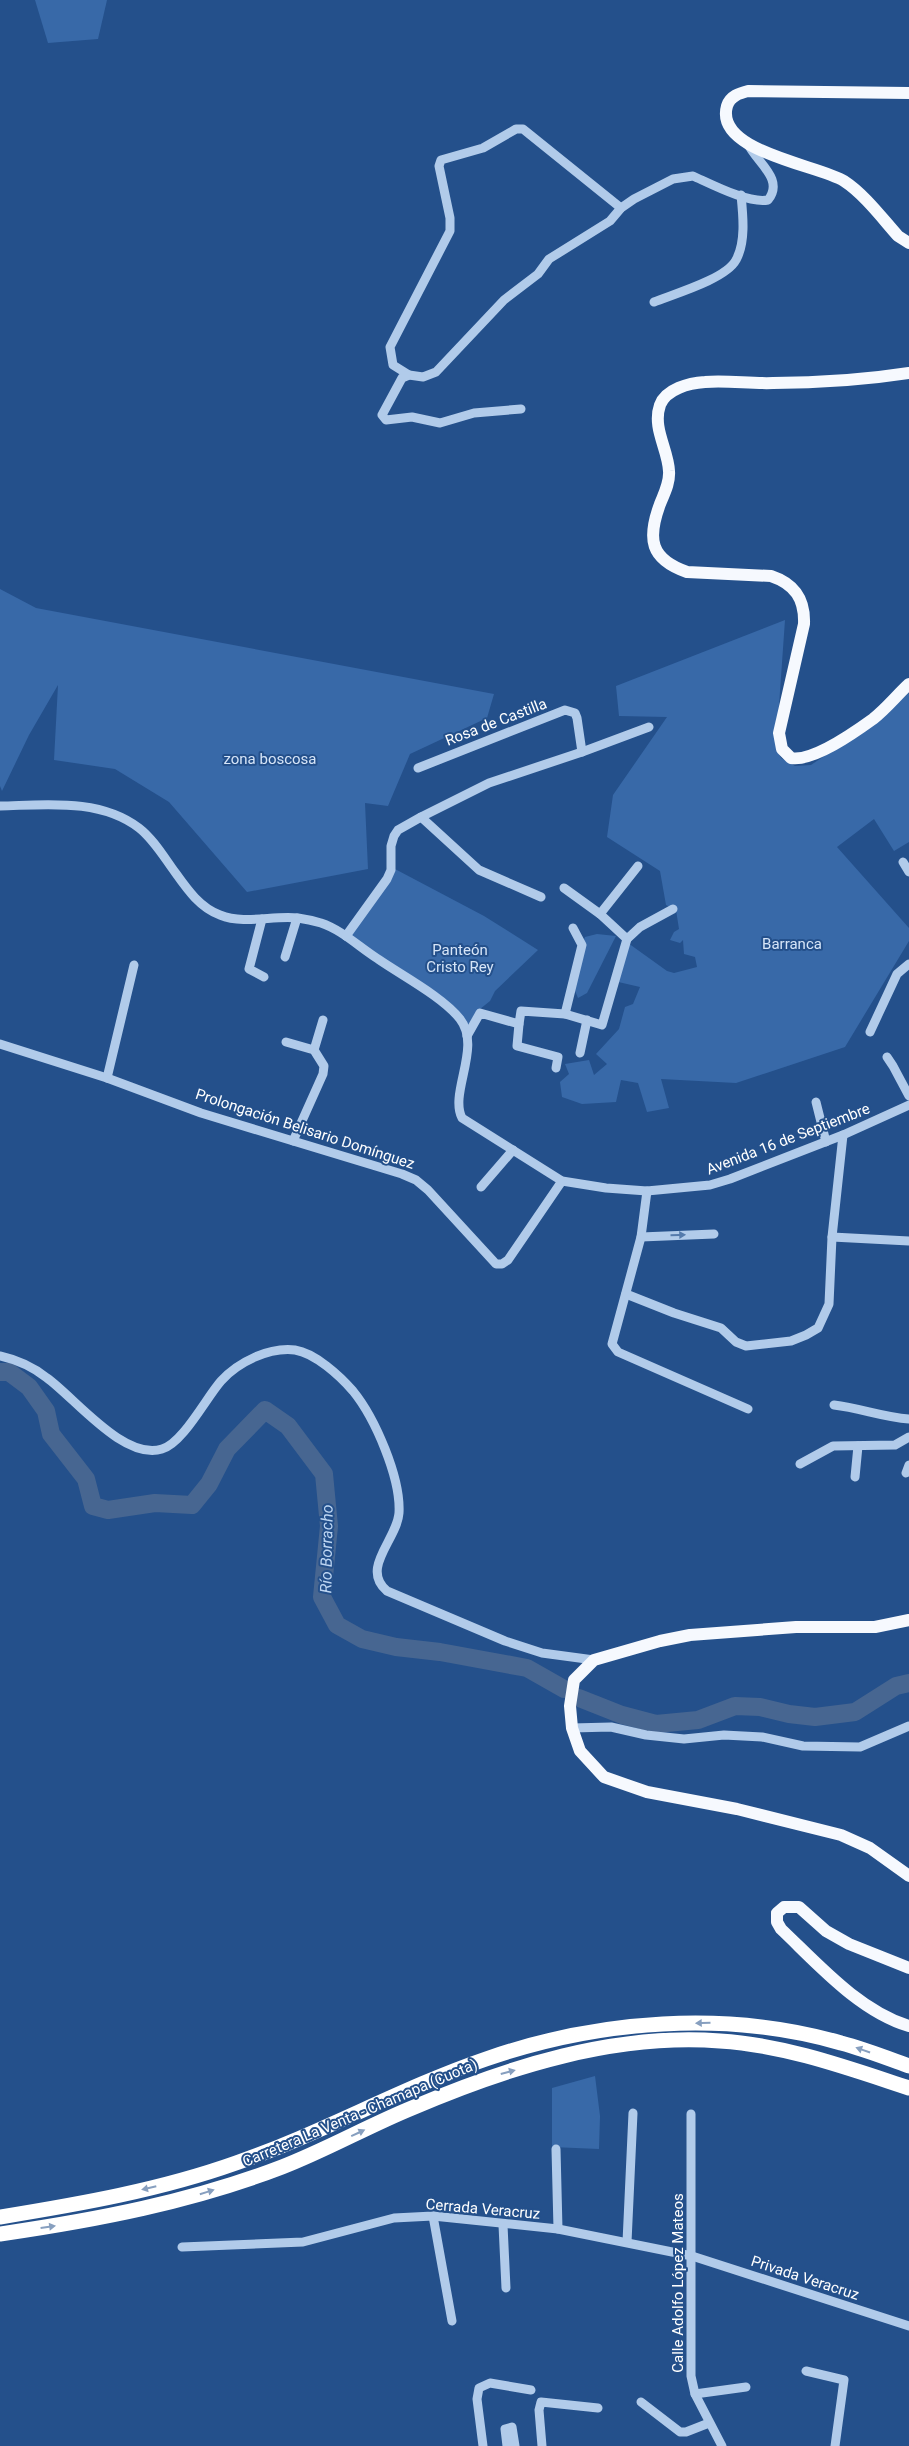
<svg xmlns="http://www.w3.org/2000/svg" width="909" height="2446" font-family="Roboto,sans-serif">
	<style>
		.green { fill: #3869a8 }
		.lines { fill: none; stroke-linecap: round; stroke-linejoin: round }
		.river { stroke: #476691; stroke-width: 18 }
		.minor { stroke: #b1cbea; stroke-width: 9 }
		.major { stroke: #f6f9fe; stroke-width: 12 }
		.highway { stroke: #fff; stroke-width: 15 }
		.oneway { fill: #557bac }
		.oneway2 { fill: #879fbf }
		.labels { text-anchor: middle; stroke-width: 4; stroke-linejoin: round; paint-order: stroke }
		.street-label { font-size: 15px; fill: #fff; stroke: #24508b }
		.park-label { font-size: 15px; fill: #d6e5f8; stroke: #24508b }
		.water-label { font-size: 16px; font-style: italic; fill: #bdd5f2; stroke: #24508b }
	</style>
	<rect width="100%" height="100%" fill="#24508b"/>
	<g class="green">
		<polygon points="35,0 107,0 98,39 48,43"/>
		<polygon points="0,589 36,608 494,694 487,718 410,754 388,806 365,803 368,869 247,892 169,802 115,769 54,760 58,685 29,735 2,791 0,786"/>
		<polygon points="785,620 776,748 781,758 795,766 811,765 867,727 909,693 909,842 894,851 874,819 837,847 909,928 909,941 845,1047 736,1083 661,1079 669,1108 647,1112 638,1083 621,1080 616,1102 582,1104 562,1097 560,1082 569,1074 565,1064 589,1060 594,1075 607,1064 596,1054 619,1029 625,1007 633,1004 640,987 614,981 628,943 667,971 674,973 697,967 695,957 684,954 683,940 680,943 670,940 674,932 679,929 676,910 666,905 660,871 607,837 613,795 667,717 619,716 616,686"/>
		<polygon points="395,869 484,916 538,950 495,991 490,1001 475,1013 469,1026 349,937"/>
		<polygon points="597,934 616,936 587,993 578,998 570,979 575,962 585,937"/>
		<polygon points="595,2076 600,2116 599,2149 552,2147 552,2088"/>
	</g>
	<g class="lines">
		<g class="river">
			<polyline points="0,1372 9,1372 29,1387 46,1411 51,1434 86,1479 93,1506 108,1510 155,1503 192,1505 209,1484 227,1449 265,1410 288,1426 324,1474 329,1526 322,1597 337,1625 362,1639 396,1647 440,1652 527,1668 564,1689"/>
			<polyline points="579,1698 622,1715 656,1724 698,1720 735,1706 760,1707 789,1714 815,1717 855,1712 896,1686 909,1683"/>
		</g>
		<g class="minor">
			<path d="M654 302C674 294 726 279 736 260 746 242 743 215 741 195"/>
			<polyline points="409,375 393,365 390,347 450,231 450,218 439,166 441,160 483,148 516,129 523,129 621,208"/>
			<path d="M521 409 474 413 440 423 412 417 386 420 382 415 402 378 409 375 423 377 436 372 504 300 538 274 549 259 610 221 621 208 634 199 673 179 693 176C711 184 749 204 768 200 785 179 756 162 748 144"/>
			<polyline points="418,768 565,710 575,713 577,718 582,752"/>
			<path d="M0 806C46 805 100 798 139 828 152 838 162 854 172 868 185 886 198 907 220 915 245 925 273 915 298 918 305 919 314 921 321 923 342 930 359 947 378 959 401 975 443 997 460 1019 482 1047 449 1093 462 1118L562 1181 606 1188 647 1191 710 1185 730 1179 843 1135 909 1105"/>
			<polyline points="421,817 479,870 541,897"/>
			<polyline points="903,862 909,872"/>
			<polyline points="600,914 638,866"/>
			<polyline points="262,919 249,969 264,977"/>
			<polyline points="346,936 387,879 391,870 391,846 394,836 398,830 421,817 489,783 582,752 649,727"/>
			<polyline points="627,939 640,927 673,909"/>
			<polyline points="285,957 297,918"/>
			<polyline points="565,1014 582,945 573,928"/>
			<polyline points="519,1024 517,1046 558,1057 556,1068"/>
			<polyline points="870,1032 897,974 909,964"/>
			<polyline points="467,1036 480,1013 519,1024 521,1011 565,1014 602,1025 627,939 600,914 564,888"/>
			<polyline points="286,1042 314,1050 324,1066 323,1074 293,1141"/>
			<polyline points="0,1044 107,1078 201,1113 402,1174 416,1180 428,1190 496,1264 502,1264 508,1260 562,1181"/>
			<polyline points="314,1050 323,1020"/>
			<polyline points="580,1053 587,1020"/>
			<polyline points="887,1057 893,1066 909,1096"/>
			<polyline points="107,1078 134,965"/>
			<polyline points="816,1102 826,1142"/>
			<polyline points="481,1187 513,1150"/>
			<polyline points="647,1191 641,1237 612,1344 618,1352 748,1409"/>
			<polyline points="641,1237 714,1234"/>
			<polyline points="832,1237 909,1241"/>
			<polyline points="626,1294 674,1313 721,1328 736,1342 746,1346 791,1341 806,1335 818,1328 829,1304 832,1237 843,1135"/>
			<path d="M0 1356C18 1360 33 1367 47 1378 75 1398 124 1461 162 1449 183 1443 206 1398 221 1381 238 1362 269 1347 295 1350 315 1353 340 1376 353 1391 375 1418 401 1478 399 1513 397 1540 360 1568 387 1591L505 1641 542 1653 594 1660"/>
			<path d="M834 1405C860 1408 883 1417 909 1419"/>
			<polyline points="800,1464 833,1446 895,1445 909,1437"/>
			<polyline points="906,1473 909,1465"/>
			<polyline points="855,1477 858,1446"/>
			<polyline points="572,1728 611,1727 646,1735 684,1739 724,1735 762,1737 803,1746 860,1747 909,1726"/>
			<polyline points="691,2114 691,2376 695,2394 722,2446"/>
			<polyline points="556,2149 558,2229"/>
			<polyline points="433,2216 452,2321"/>
			<polyline points="503,2225 506,2288"/>
			<polyline points="627,2242 633,2113"/>
			<polyline points="182,2247 303,2242 394,2218 433,2216 558,2229 692,2256 909,2326"/>
			<polyline points="806,2371 844,2380 835,2446"/>
			<polyline points="695,2394 746,2387"/>
			<polyline points="641,2402 680,2432 686,2432 709,2423"/>
			<polyline points="483,2446 477,2399 479,2388 490,2383 531,2390"/>
			<polyline points="507,2446 505,2429 512,2427 515,2446"/>
			<polyline points="542,2446 539,2410 541,2402 598,2408"/>
		</g>
		<g class="major">
			<path d="M909 93 748 91C740 93 730 96 727 106 714 152 819 165 844 181 864 194 882 218 898 236L909 243"/>
			<path d="M909 373C864 380 819 383 773 383 751 384 727 380 705 382 689 383 666 389 660 405 652 428 668 449 669 471 670 483 664 494 660 504 647 539 650 559 687 572L771 576C795 584 805 599 804 624L779 733 782 749 791 758C813 762 855 732 873 719 886 709 897 695 909 684"/>
			<polyline points="909,1620 875,1627 796,1627 690,1635 660,1641 594,1660 574,1680 570,1706 572,1728 580,1751 604,1777 647,1792 737,1809 841,1835 870,1848 909,1876"/>
			<path d="M909 1968 849 1944 826 1931 799 1907H784L777 1913V1922L781 1929C818 1964 859 2011 909 2026"/>
		</g>
		<g class="highway">
			<path d="M0 2217C80 2204 160 2190 236 2163 321 2134 401 2088 486 2059 598 2020 727 2010 841 2043 864 2049 887 2058 909 2066"/>
			<path d="M0 2234C96 2220 191 2202 282 2167 326 2150 368 2126 412 2108 508 2067 615 2033 720 2041 785 2045 848 2068 909 2088"/>
		</g>
	</g>
	<defs><path id="oneway-solid" d="M-6-.8H1V-3.2L6.5 0L1 3.2V.8H-6Z" transform="scale(1.25)"/></defs>
	<use class="oneway" href="#oneway-solid" transform="translate(678 1235) rotate(-2)"/>
	<g class="oneway2">
		<use href="#oneway-solid" transform="translate(703 2023) rotate(178)"/>
		<use href="#oneway-solid" transform="translate(863 2050) rotate(-161)"/>
		<use href="#oneway-solid" transform="translate(508 2072) rotate(-15)"/>
		<use href="#oneway-solid" transform="translate(358 2133) rotate(-25)"/>
		<use href="#oneway-solid" transform="translate(149 2188) rotate(167)"/>
		<use href="#oneway-solid" transform="translate(207 2192) rotate(-17)"/>
		<use href="#oneway-solid" transform="translate(48 2227) rotate(-8)"/>
	</g>
	<g class="labels">
		<g class="street-label">
			<text transform="translate(496 722) rotate(-21)" y="5">Rosa de Castilla</text>
			<text transform="translate(305 1129) rotate(18)" y="5">Prolongación Belisario Domínguez</text>
			<text transform="translate(788 1139) rotate(-21)" y="5">Avenida 16 de Septiembre</text>
			<text transform="translate(360 2113) rotate(-23)" y="5">Carretera La Venta - Chamapa (Cuota)</text>
			<text transform="translate(483 2209) rotate(5)" y="5">Cerrada Veracruz</text>
			<text transform="translate(805 2278) rotate(18)" y="5">Privada Veracruz</text>
			<text transform="translate(678 2283) rotate(-90)" y="5">Calle Adolfo López Mateos</text>
		</g>
		<g class="park-label">
			<text x="270" y="764">zona boscosa</text>
			<text x="792" y="949">Barranca</text>
			<text x="460" y="955">Panteón<tspan x="460" dy="17">Cristo Rey</tspan></text>
		</g>
		<g class="water-label">
			<text transform="translate(326 1549) rotate(-89)" y="6">Río Borracho</text>
		</g>
	</g>
</svg>
